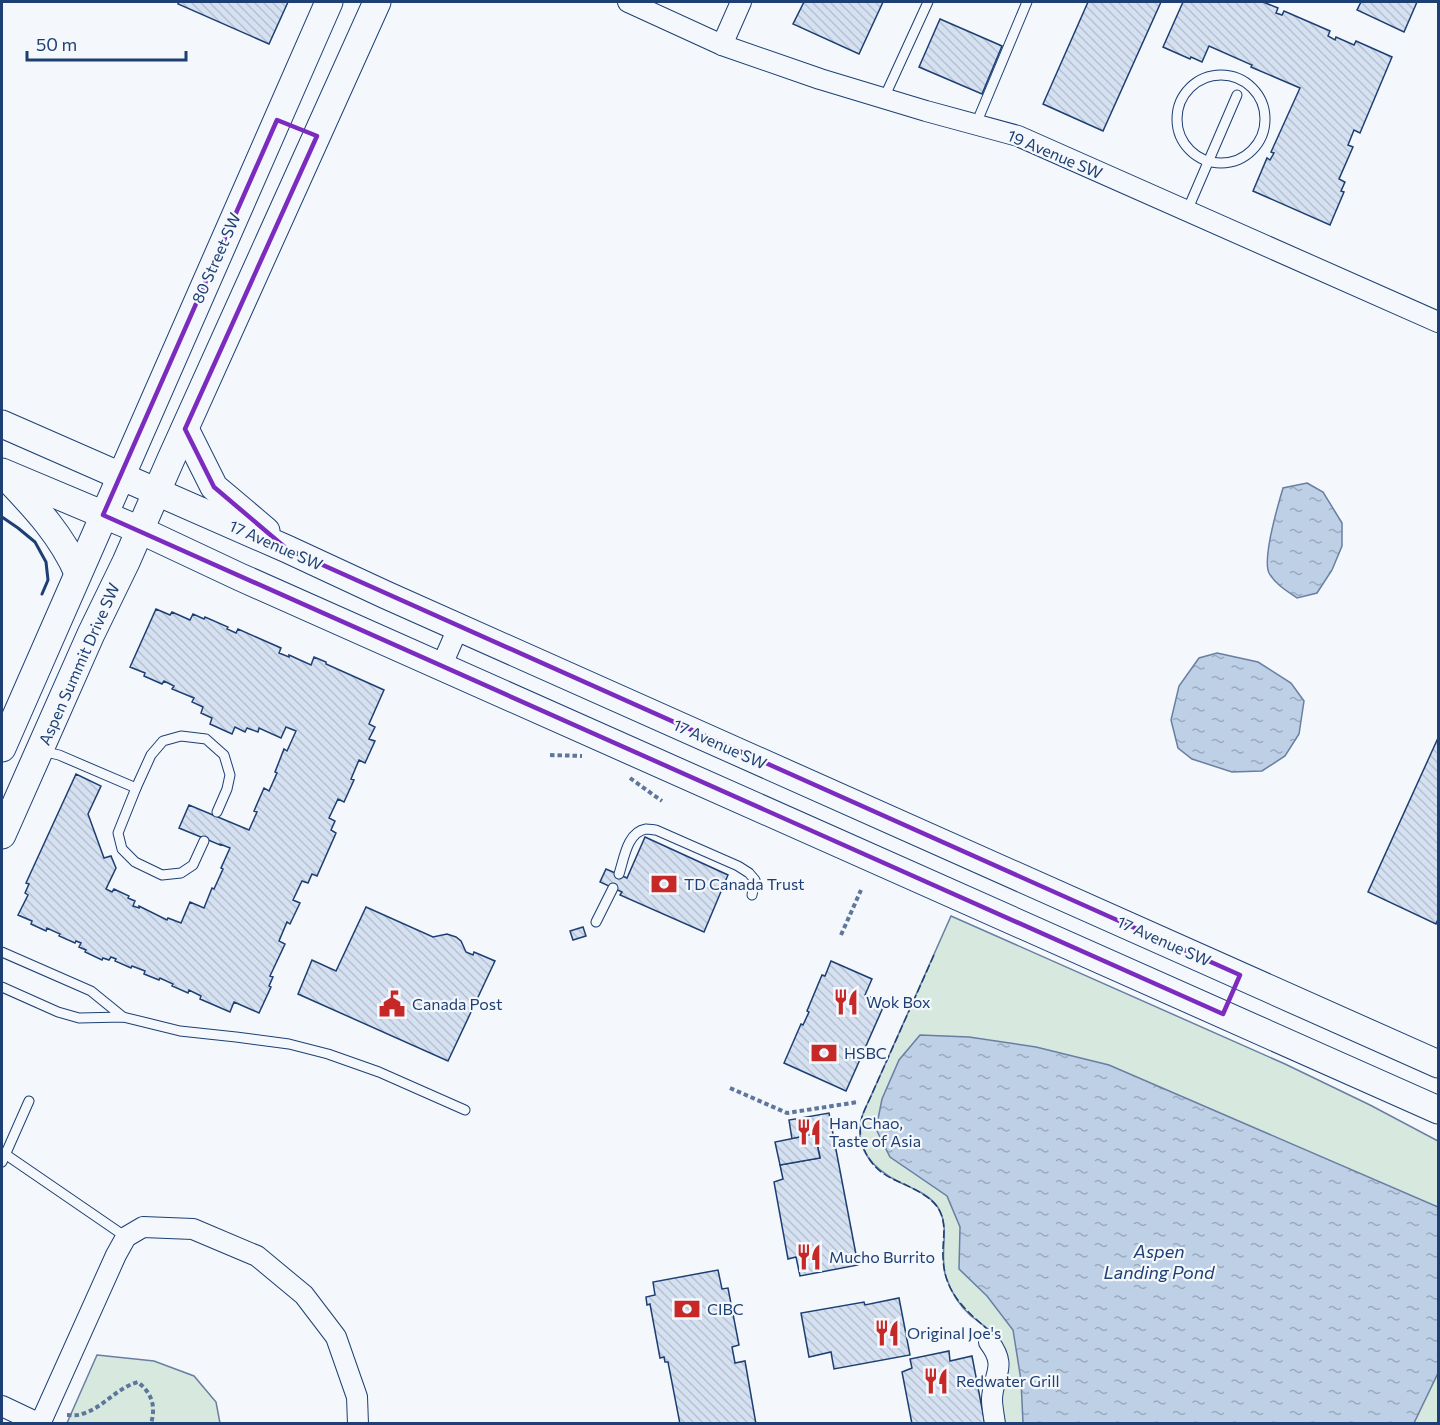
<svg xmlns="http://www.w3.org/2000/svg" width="1440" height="1425" font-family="Commissioner,sans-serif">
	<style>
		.green { fill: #d7e8df; stroke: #687fa3; stroke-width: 1.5 }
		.water { fill: url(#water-ripples); stroke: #687fa3; stroke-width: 1.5 }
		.building { fill: url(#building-back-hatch); stroke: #1d3f73; stroke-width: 1.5 }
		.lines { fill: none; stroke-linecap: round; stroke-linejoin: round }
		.lane-casing { stroke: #1d3f73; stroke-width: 11 }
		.street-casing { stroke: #1d3f73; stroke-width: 22 }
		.secondary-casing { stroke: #1d3f73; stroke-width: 29 }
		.path { stroke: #5e769c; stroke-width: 4; stroke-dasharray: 4.5 3; stroke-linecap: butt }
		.lane { stroke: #f4f7fb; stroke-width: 9 }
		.street { stroke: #f4f7fb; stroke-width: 20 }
		.secondary { stroke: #f4f7fb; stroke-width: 27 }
		.fence { stroke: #1d3f73; stroke-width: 1.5; stroke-dasharray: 8 3; stroke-linecap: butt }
		.wall { stroke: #1d3f73; stroke-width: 3 }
		.marked { fill: none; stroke: #7b2cbf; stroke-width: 4.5; stroke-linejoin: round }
		.labels { text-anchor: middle; stroke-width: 4.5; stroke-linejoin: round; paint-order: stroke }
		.street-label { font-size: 16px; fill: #1d3f73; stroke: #f4f7fb }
		.poi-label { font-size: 16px; fill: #1d3f73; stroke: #f4f7fb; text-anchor: start }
		.water-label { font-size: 18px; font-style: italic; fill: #1d3f73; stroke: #f4f7fb }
	</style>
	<defs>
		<pattern id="water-ripples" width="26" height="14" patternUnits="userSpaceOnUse" patternTransform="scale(1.5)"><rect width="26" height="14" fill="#bed0e5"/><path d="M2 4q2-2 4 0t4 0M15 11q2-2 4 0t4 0" fill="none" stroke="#9aaabe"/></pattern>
		<pattern id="building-back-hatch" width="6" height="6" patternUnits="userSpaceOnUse" patternTransform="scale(1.5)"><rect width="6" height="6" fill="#d5e0f0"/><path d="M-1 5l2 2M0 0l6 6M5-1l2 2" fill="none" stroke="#b6c1d1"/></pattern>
	</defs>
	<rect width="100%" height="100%" fill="#f4f7fb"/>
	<g class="green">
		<path d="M951 916 1285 1064 1370 1105 1438 1141V1423H1002C1002 1414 1001 1405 1001 1396 1002 1384 1011 1375 1007 1361 1004 1353 999 1343 995 1336 989 1328 978 1322 970 1315 959 1305 951 1292 946 1277 938 1254 952 1227 937 1206 928 1194 912 1188 899 1182 873 1169 853 1148 862 1117 864 1110 868 1103 871 1096Z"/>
		<polygon points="97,1355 154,1361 194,1376 216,1402 220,1423 67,1423"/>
	</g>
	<g class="water">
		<path d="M1307 483 1323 492 1342 523V546L1332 570 1317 593 1297 598C1287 591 1275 584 1269 573 1262 558 1278 505 1283 488Z"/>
		<polygon points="1217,653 1258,662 1291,683 1304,701 1299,734 1285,756 1262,771 1232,772 1192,759 1178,748 1171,720 1179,686 1199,658"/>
		<polygon points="920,1035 969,1037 1036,1047 1109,1065 1438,1207 1438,1373 1414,1423 1023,1423 1021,1380 1013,1330 987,1296 959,1269 960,1227 947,1196 890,1157 876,1129 882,1099 899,1060"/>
	</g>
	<g class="building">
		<polygon points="179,2 288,2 269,44 178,4"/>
		<polygon points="804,2 883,2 859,54 793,24"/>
		<polygon points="1088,2 1161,2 1103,131 1043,104"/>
		<polygon points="1181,2 1263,2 1278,8 1276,13 1282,15 1284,11 1330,31 1328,36 1335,40 1336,37 1354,45 1356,41 1392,57 1360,133 1354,130 1348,145 1353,147 1339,179 1345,182 1341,191 1344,192 1330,225 1253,191 1267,158 1270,160 1274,153 1271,152 1300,88 1251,67 1252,65 1209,46 1202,62 1191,57 1190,59 1163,47 1183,2"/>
		<polygon points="1361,2 1417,2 1404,32 1357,10"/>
		<polygon points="940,19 1002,46 982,94 919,67"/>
		<polygon points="156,609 170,615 172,612 190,620 193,614 204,619 205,617 228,627 227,629 236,633 238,629 281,648 279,653 289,657 289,655 311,665 314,657 326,662 326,664 384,690 369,724 375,727 369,739 375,741 365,763 359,760 351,779 354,780 344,802 338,799 329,818 335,821 331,830 336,833 317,876 312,874 308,883 302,881 293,900 300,903 290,924 287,922 279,941 285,944 270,976 273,977 269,986 271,987 259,1013 234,1002 230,1012 200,999 201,996 189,990 188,993 172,986 173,984 160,978 159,980 144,974 145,971 132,966 131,968 115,961 116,959 111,957 109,960 103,958 102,960 85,952 86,950 79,947 81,943 76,941 75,943 59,936 60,934 47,928 46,931 31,924 32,921 18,915 28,895 25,893 29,884 26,883 76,774 101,786 88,814 104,858 111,856 116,868 106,889 112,892 114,889 129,896 128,898 135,901 133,906 139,908 139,906 167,920 168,918 181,923 190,902 204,908 212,888 214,889 223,869 221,868 230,848 220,844 220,845 179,828 189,805 249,830 257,812 254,811 264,788 269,791 277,773 275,772 284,749 287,751 296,731 286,727 281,738 259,728 258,732 247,728 245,732 235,727 232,734 210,724 212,718 201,713 203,707 192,702 194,698 172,689 174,686 164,681 162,684 144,676 145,673 130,667"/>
		<polygon points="1438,738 1438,919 1436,924 1368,892"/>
		<polygon points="645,837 728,875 704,932 620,895 622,892 600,882 606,869 627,878"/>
		<polygon points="366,907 433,937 447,934 456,937 461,941 466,952 473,955 474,952 495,961 448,1061 298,994 312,960 336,971"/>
		<polygon points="583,927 586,936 573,940 570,931"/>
		<polygon points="831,961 872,979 865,995 885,1003 846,1091 784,1063 801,1024 803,1025 809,1012 807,1011 822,975 825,976"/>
		<polygon points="829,1113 858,1265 800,1276 796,1257 788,1259 774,1182 783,1179 780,1165 820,1158 815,1134 792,1139 789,1120"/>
		<polygon points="815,1134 820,1158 780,1165 775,1142"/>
		<polygon points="718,1270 722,1289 728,1288 739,1345 732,1347 735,1363 745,1361 756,1424 680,1424 668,1362 665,1362 664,1357 660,1358 650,1304 647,1305 646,1297 655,1295 653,1282"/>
		<polygon points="899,1298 910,1355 834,1369 831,1352 809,1357 801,1313 864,1302 865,1305"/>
		<polygon points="949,1351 950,1361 972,1356 985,1424 912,1424 902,1372 912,1368 910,1359"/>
	</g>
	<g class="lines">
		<g class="lane-casing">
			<g id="lane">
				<circle cx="1221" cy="119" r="44"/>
				<polyline points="884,98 928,2"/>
				<polyline points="976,124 1027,2"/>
				<polyline points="1187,211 1237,95"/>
				<polyline points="42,751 59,755 136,788 151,755 163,741 181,736 206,739 224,755 230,775 227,789 217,812"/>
				<polyline points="136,788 118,833 122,849 135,862 162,875 181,873 193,865 204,841"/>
				<path d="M619 874C624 859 627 832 646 829 650 829 653 830 656 830L738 866 749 873 755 880 752 895"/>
				<polyline points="596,922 613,888"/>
				<polyline points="2,952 91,991 123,1017"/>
				<polyline points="2,987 58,1012 79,1018 123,1017 180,1031 236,1037 289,1044 328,1054 379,1072 465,1110"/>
				<polyline points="5,1154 126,1237"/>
				<polyline points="2,1162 29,1101"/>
			</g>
		</g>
		<g class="street-casing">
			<g id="street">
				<polyline points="628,2 722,45 820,79 926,111 1018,136 1438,322"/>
				<polyline points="722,45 741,2"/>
				<polyline points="441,667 458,628"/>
				<path d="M989 1342C1008 1367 993 1374 992 1399 992 1407 994 1416 995 1424"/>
				<polyline points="2,1406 40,1424"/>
				<polyline points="40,1424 116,1255 126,1237 143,1227 193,1229 257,1256 304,1295 336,1337 357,1397 358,1424"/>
			</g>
		</g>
		<g class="secondary-casing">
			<g id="secondary">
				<polyline points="2,424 287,549 386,595 1438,1064"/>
				<polyline points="185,429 214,487 266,531"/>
				<polyline points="2,472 140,530 240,577 1438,1110"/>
				<path d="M9 480C36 508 62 536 78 573"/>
				<polyline points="2,748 329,2"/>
				<polyline points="2,835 91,634 126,562 171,459 377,2"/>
			</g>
		</g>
		<g class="path">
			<polyline points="550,755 582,756"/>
			<polyline points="630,778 662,801"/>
			<polyline points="841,935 861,890"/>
			<polyline points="730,1088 787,1113 858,1102"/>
			<path d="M67 1415C72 1415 77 1416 82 1414 103 1408 116 1388 138 1382 152 1394 156 1405 151 1424"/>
		</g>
		<use href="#lane" class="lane"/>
		<use href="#street" class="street"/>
		<use href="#secondary" class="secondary"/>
		<path class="fence" d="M934 955 871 1096C868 1103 864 1110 862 1117 856 1138 866 1162 884 1174 890 1178 897 1181 904 1184 916 1190 931 1197 938 1208 948 1224 942 1240 943 1257 944 1295 968 1312 994 1335"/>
		<polyline class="wall" points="2,517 18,528 35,542 46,562 48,580 42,594"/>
	</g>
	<path class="marked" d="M277 120 317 136 185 429 214 487 287 549 1240 975 1223 1014 103 515Z"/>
	<defs>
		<g id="bank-bare" transform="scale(2.07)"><path d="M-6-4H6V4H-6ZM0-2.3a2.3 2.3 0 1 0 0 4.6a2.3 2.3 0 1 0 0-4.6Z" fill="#c62828" stroke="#f4f7fb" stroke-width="2.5" paint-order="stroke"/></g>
		<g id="restaurant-bare" transform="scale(2.07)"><path d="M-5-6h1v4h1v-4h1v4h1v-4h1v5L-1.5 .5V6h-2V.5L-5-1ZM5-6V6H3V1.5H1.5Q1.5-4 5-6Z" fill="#c62828" stroke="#f4f7fb" stroke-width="2.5" paint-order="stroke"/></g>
		<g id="civic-bare" transform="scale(2.07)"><path d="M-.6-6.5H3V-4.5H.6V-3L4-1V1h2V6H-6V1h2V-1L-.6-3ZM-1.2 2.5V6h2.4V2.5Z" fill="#c62828" stroke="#f4f7fb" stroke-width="2.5" paint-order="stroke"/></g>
	</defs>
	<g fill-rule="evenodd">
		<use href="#bank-bare" x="664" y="884"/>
		<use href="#restaurant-bare" x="846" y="1002"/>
		<use href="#civic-bare" x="392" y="1004"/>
		<use href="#bank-bare" x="824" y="1053"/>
		<use href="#restaurant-bare" x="809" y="1132"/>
		<use href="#restaurant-bare" x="809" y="1257"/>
		<use href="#bank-bare" x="687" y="1309"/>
		<use href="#restaurant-bare" x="887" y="1333"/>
		<use href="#restaurant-bare" x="936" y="1381"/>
	</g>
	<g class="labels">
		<g class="street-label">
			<text transform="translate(1055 154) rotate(23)" y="6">19 Avenue SW</text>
			<text transform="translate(216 258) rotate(-66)" y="6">80 Street SW</text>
			<text transform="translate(276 545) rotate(24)" y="6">17 Avenue SW</text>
			<text transform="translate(79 664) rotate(-66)" y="6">Aspen Summit Drive SW</text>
			<text transform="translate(720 744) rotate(24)" y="6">17 Avenue SW</text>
			<text transform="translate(1164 941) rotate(24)" y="6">17 Avenue SW</text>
		</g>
		<g class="poi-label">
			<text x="684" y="890">TD Canada Trust</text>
			<text x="866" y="1008">Wok Box</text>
			<text x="412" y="1010">Canada Post</text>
			<text x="844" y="1059">HSBC</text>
			<text x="829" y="1129">Han Chao,<tspan x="829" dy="18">Taste of Asia</tspan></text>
			<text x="829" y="1263">Mucho Burrito</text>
			<text x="707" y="1315">CIBC</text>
			<text x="907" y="1339">Original Joe's</text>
			<text x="956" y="1387">Redwater Grill</text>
		</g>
		<g class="water-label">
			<text x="1159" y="1258">Aspen<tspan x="1159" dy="21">Landing Pond</tspan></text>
		</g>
	</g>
	<rect width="1440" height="1425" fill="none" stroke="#1d3f73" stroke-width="6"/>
	<path d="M27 51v9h159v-9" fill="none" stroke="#1d3f73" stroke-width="3"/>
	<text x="36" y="51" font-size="18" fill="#1d3f73" stroke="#f4f7fb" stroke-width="4.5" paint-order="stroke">50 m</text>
</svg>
